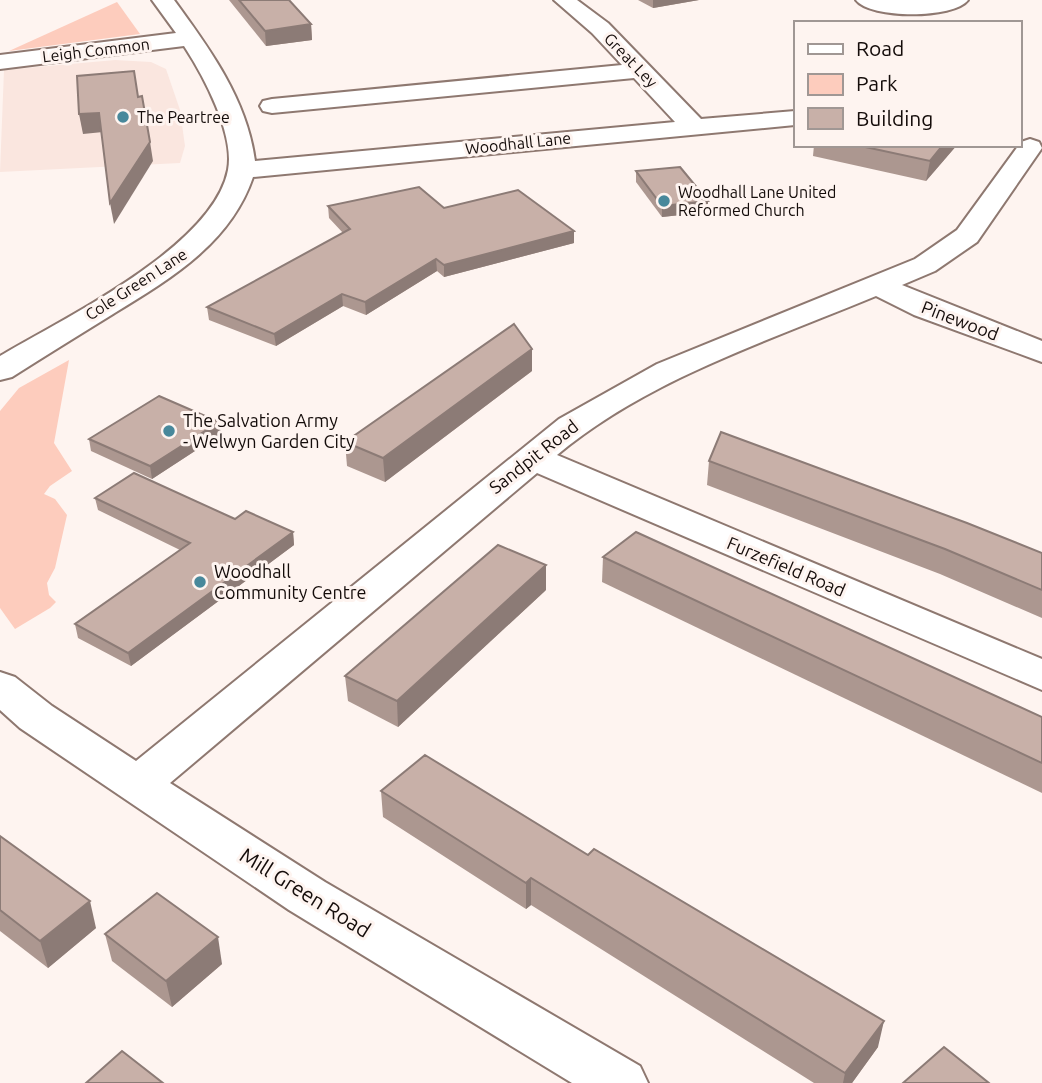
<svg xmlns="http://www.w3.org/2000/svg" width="1042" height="1083" font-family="Ubuntu,sans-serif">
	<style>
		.built { fill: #fae6df }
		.green { fill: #fdccbd }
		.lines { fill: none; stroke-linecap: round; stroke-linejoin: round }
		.minor-casing { stroke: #8e7870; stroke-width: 4 }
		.minor { fill: #fff; fill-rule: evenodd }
		.wall { fill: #ac9790 }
		.shaded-wall { fill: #8c7b76 }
		.building { fill: #c8b0a8; stroke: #8c7b76; stroke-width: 2 }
		.poi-dot { fill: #48889b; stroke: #fef4f0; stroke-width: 2.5 }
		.labels { text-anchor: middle; stroke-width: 6; stroke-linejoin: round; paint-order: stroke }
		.far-street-label { font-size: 16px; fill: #140c0a; stroke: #fef4f0 }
		.far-poi-label { font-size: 16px; fill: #140c0a; stroke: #fef4f0; text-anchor: start }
		.street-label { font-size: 18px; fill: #140c0a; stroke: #fef4f0 }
		.poi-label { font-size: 18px; fill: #140c0a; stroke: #fef4f0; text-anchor: start }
		.near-street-label { font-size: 21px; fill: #140c0a; stroke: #fef4f0 }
	</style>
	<rect width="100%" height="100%" fill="#fef4f0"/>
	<polygon class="built" points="115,60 151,62 166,69 180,110 185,146 180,163 0,172 4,70"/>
	<g class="green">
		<polygon points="117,2 140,34 9,51"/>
		<polygon points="69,360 54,443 72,471 50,486 44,494 55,499 67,515 55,568 47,583 49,595 56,602 50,608 15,629 0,608 0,411 19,388"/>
	</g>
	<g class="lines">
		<g class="minor-casing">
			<g id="minor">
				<path d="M152 0H174C209 48 247 99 255 161L675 122 634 78 272 113 263 111 260 106 263 101 272 99 622 65 592 33 554 0H577L608 23 701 119 795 111V125L253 177C230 244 170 279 113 314 79 335 45 356 12 377L0 380V356C64 318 213 247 228 170 235 134 203 75 184 46L0 69V55L176 33Z"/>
				<path d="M856 0H968C954 19 870 19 856 0Z"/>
				<path d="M1030 139 1039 142 1042 148 977 242 935 271 902 285 1042 341V362L914 315 876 296C768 341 648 379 557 455L1042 659V690L537 473 170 783 325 882 640 1066 648 1083H572L289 910 20 728 0 710V672L15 677 52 706 136 761 559 419 657 364 915 259 957 230 1021 142Z"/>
			</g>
		</g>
		<use href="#minor" class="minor"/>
	</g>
	<g class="wall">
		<polygon points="229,0 289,0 311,24 312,40 266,46"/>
		<polygon points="638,0 699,0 653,8"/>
		<polygon points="814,145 957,145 926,181 813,156"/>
		<polygon points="636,171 708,212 662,217 636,182"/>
		<polygon points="328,206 444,208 574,231 574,243 444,277 437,271 366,315 343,306 276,346 209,320 207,307 343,233 329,218"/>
		<polygon points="532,371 385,482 347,466 345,442"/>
		<polygon points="219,422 221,434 152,479 91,451 89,439"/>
		<polygon points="709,461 1042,553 1042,618 940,574 707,485"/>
		<polygon points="95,498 235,519 293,532 294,545 131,666 78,638 75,624 180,550 98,510"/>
		<polygon points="603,557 1042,717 1042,793 602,582"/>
		<polygon points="546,590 398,727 348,701 345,676"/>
		<polygon points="381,791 878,1047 852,1083 814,1083 531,905 526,909 383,817"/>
		<polygon points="0,836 96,928 48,968 0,931"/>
		<polygon points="105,934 222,964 172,1007 112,961"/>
	</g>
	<g class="shaded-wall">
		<polygon points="653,0 699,0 653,8"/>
		<polygon points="311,24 312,40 266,46 265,31"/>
		<polygon points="99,113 103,132 83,134 79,114"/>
		<polygon points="150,142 153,161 114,224 110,203"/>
		<polygon points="943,145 957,145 926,181 930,161"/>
		<polygon points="708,201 708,212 662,217 662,206"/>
		<polygon points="574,231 574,243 444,277 444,265"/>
		<polygon points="436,259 437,271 366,315 365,302"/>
		<polygon points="342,294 343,306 276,346 274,334"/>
		<polygon points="532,349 532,371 385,482 383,458"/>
		<polygon points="219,422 221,434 152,479 150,466"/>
		<polygon points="293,532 294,545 131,666 128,653"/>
		<polygon points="546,565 546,590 398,727 397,701"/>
		<polygon points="531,878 531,905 526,909 526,883"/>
		<polygon points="90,901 96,928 48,968 40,941"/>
		<polygon points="218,937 222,964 172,1007 166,981"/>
		<polygon points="884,1021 878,1047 852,1083 843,1083 845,1073"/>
	</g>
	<g class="building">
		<polygon points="239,0 289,0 311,24 265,31"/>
		<polygon points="134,71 138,97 142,96 150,142 110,203 99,113 79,114 77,76"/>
		<polygon points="856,145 943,145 930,161"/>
		<polygon points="680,167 708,201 662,206 636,171"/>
		<polygon points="419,187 444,208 518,190 574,231 444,265 436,259 365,302 342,294 274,334 207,307 350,229 328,206"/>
		<polygon points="514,324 532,349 383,458 345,442"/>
		<polygon points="159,396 219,422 150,466 89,439"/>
		<polygon points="721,432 967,523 1042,553 1042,590 945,549 709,461"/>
		<polygon points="134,473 235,519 246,511 293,532 128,653 75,624 190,543 95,498"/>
		<polygon points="636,532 1042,717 1042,763 603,557"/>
		<polygon points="498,545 546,565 397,701 345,676"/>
		<polygon points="425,755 588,855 594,849 884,1021 845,1073 531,878 526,883 381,791"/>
		<polygon points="0,836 90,901 40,941 0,910"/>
		<polygon points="157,893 218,937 166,981 105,934"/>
		<polygon points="944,1047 989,1083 903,1083"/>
		<polygon points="122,1051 163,1083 86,1083"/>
	</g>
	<g class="poi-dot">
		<circle cx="123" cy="117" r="7"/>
		<circle cx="664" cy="201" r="7"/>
		<circle cx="169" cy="431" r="7"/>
		<circle cx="200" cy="582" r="7"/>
	</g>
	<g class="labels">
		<g class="far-street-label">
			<text transform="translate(96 50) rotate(-7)" y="6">Leigh Common</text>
			<text transform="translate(631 60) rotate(46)" y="6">Great Ley</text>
			<text transform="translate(518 143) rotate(-6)" y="6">Woodhall Lane</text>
			<text transform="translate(136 284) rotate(-33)" y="6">Cole Green Lane</text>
		</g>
		<g class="far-poi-label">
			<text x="137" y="123">The Peartree</text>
			<text x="678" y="198">Woodhall Lane United<tspan x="678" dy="18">Reformed Church</tspan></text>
		</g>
		<g class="street-label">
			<text transform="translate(960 321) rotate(21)" y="6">Pinewood</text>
			<text transform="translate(534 457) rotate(-38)" y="6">Sandpit Road</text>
			<text transform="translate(786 567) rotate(23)" y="6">Furzefield Road</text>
		</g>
		<g class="poi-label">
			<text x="183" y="427">The Salvation Army<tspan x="183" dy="21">- Welwyn Garden City</tspan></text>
			<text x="214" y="578">Woodhall<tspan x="214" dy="21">Community Centre</tspan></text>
		</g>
		<g class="near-street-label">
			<text transform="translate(305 893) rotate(32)" y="7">Mill Green Road</text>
		</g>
	</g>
	<rect x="794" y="21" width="228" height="126" fill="#fef4f0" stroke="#a09794" stroke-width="2"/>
	<rect x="808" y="44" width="35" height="10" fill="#ffffff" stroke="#a09794" stroke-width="2"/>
	<text x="856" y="56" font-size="21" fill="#140c0a">Road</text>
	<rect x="808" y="74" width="35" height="21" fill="#fdccbd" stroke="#a09794" stroke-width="2"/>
	<text x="856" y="91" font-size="21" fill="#140c0a">Park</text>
	<rect x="808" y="108" width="35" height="21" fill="#c8b0a8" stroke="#a09794" stroke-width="2"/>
	<text x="856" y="126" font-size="21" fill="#140c0a">Building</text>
</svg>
